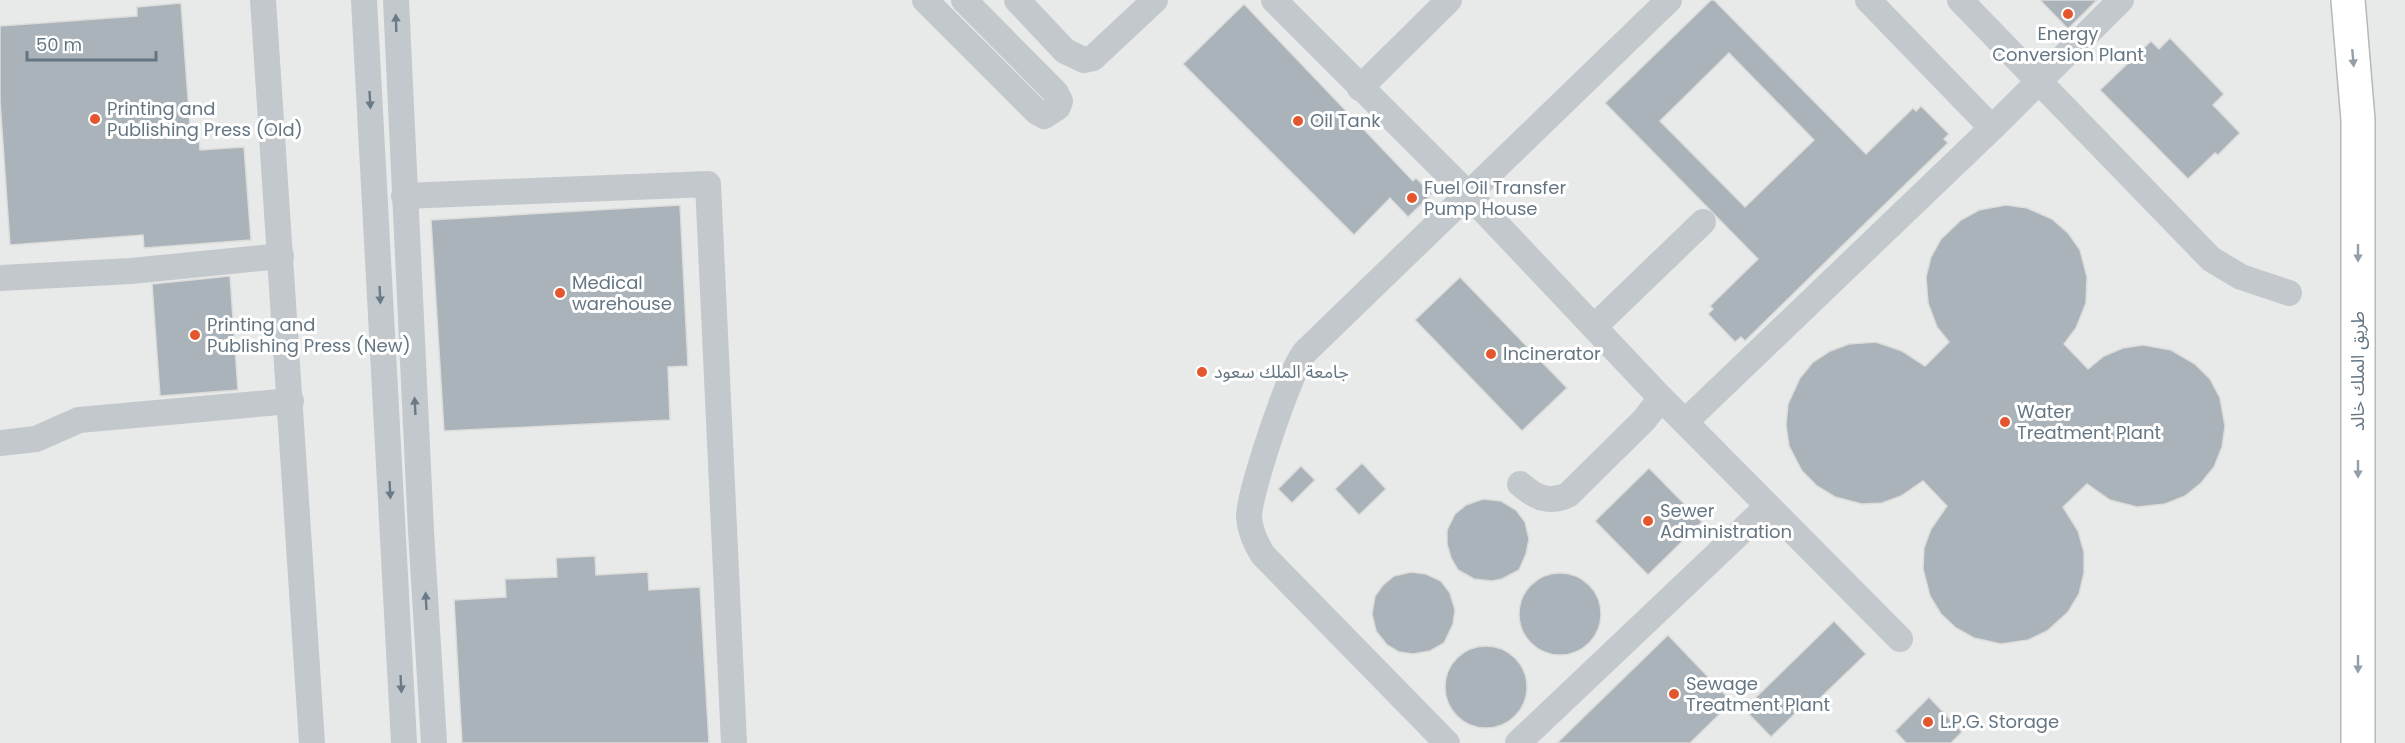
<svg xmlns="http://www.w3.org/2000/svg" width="2405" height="743" font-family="Poppins,'Noto Sans Arabic',sans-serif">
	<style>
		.built { fill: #e8e9e9 }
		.building { fill: #aab3b9; stroke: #dcdcda; stroke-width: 1.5; fill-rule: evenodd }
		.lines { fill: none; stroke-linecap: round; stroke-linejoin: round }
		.highway-casing { stroke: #b4b9bd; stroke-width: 36 }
		.minor { stroke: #c3c8cc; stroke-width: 26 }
		.highway { stroke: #fff; stroke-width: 33 }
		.oneway { fill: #6a7a87 }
		.oneway2 { fill: #939fa8 }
		.poi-dot { fill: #e4572e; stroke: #fff; stroke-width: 2 }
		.labels { text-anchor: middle; stroke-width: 6; stroke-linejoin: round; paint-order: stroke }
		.poi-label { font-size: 18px; fill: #657683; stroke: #fff; text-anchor: start }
		.street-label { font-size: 18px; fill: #657683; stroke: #fff }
	</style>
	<rect width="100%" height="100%" fill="#fafaf8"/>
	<rect class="built" x="0" y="0" width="2405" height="743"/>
	<g class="building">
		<path d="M1711 0H1714L1866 154 1913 108 1916 111 1921 106 1949 134 1944 139 1948 143 1840 248 1745 341 1741 337 1735 342 1708 314 1713 309 1710 306 1758 259 1605 103ZM1729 53 1814 140 1745 207 1660 121Z"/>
		<polygon points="2040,0 2097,0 2068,29"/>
		<polygon points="181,3 191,139 199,137 200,150 244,147 251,240 144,248 143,235 10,245 0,101 0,26 137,16 137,7"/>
		<polygon points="1244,4 1413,181 1416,178 1432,194 1408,217 1390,198 1354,235 1183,64"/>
		<polygon points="2170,38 2224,94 2213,105 2240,133 2218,155 2215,153 2188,179 2100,90 2151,41 2159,49"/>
		<polygon points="680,205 688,366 668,367 670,420 444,431 431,220"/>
		<polygon points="2006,205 2027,208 2052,219 2068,233 2080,250 2087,277 2086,303 2076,328 2064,344 2088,369 2104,356 2123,348 2143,345 2171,350 2195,364 2210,379 2220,398 2225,426 2222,447 2214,467 2201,483 2185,496 2165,504 2137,507 2110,500 2087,484 2063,507 2078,531 2084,552 2084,573 2079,594 2068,612 2047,631 2028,640 2001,644 1974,638 1956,628 1941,614 1930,596 1923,569 1924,548 1931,529 1947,506 1923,481 1901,496 1882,503 1862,504 1835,497 1817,486 1802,471 1789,446 1786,425 1788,404 1800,378 1813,362 1830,351 1849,344 1876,342 1902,351 1925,366 1949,342 1937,327 1928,303 1926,277 1931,257 1941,239 1961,220 1979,210"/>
		<polygon points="230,276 238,390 160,396 152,284"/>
		<polygon points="1460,277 1567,388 1522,431 1415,320"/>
		<polygon points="1362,463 1386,489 1359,515 1335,489"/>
		<polygon points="1301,466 1315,480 1292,503 1278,489"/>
		<polygon points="1649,468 1702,522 1648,575 1595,521"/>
		<polygon points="1483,499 1501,501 1516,510 1525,522 1529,539 1526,554 1519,570 1502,579 1492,581 1474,579 1458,570 1451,558 1447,544 1447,530 1455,514 1466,505"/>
		<polygon points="595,556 596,575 648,572 649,590 700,587 709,743 462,743 454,600 506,597 505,579 557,577 556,558"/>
		<polygon points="1411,572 1426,574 1441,581 1450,593 1455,610 1453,624 1444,643 1430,651 1413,654 1399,652 1387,645 1376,631 1372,614 1375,596 1383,585 1394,576"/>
		<circle cx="1560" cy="614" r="41"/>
		<polygon points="1834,621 1866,654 1815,703 1810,699 1771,737 1744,709"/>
		<polygon points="1668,635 1732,702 1690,743 1557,743"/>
		<circle cx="1486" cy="687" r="41"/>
		<polygon points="1929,697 1962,732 1951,743 1906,743 1895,731"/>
	</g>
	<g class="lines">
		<g class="highway-casing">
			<polyline id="highway" points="2348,0 2358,120 2358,743"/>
		</g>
		<g class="minor">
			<polyline points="263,0 312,743"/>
			<polyline points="364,0 404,743"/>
			<polyline points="396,0 421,531 434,743"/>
			<polyline points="925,0 1037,112 1044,116 1058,107 1060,101 1056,93 964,0"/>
			<polyline points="1017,0 1065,51 1084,60 1093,58 1155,0"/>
			<polyline points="1274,0 1469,195 1661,398 1900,639"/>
			<polyline points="1868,0 1992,128"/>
			<polyline points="1960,0 2211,259 2241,277 2289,293"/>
			<polyline points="1360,88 1449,0"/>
			<polyline points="404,196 708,184 734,743"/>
			<polyline points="0,278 131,271 281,256"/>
			<polyline points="1594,327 1703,222"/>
			<polyline points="1686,421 1992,128 2121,0"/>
			<polyline points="0,443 36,439 79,420 291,401"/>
			<path d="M1520 484C1535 497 1548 504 1568 495L1644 420 1661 398"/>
			<path d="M1447 743 1263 555C1256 544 1250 531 1249 517 1249 493 1290 370 1305 352L1669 0"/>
			<polyline points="1518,743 1768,506"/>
		</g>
		<use href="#highway" class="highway"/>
	</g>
	<defs><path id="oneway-solid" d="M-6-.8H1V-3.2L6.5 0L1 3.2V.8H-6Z" transform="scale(1.5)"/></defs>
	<g class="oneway">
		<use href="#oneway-solid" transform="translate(396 23) rotate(-92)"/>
		<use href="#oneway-solid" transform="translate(370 100) rotate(87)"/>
		<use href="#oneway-solid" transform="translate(380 295) rotate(87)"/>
		<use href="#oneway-solid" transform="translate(415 406) rotate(-93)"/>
		<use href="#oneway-solid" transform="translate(390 490) rotate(87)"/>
		<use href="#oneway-solid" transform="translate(426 601) rotate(-93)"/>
		<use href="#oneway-solid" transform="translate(401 684) rotate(87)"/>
	</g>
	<g class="oneway2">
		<use href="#oneway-solid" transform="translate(2353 58) rotate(85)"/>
		<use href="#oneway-solid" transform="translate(2358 253) rotate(90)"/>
		<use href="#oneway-solid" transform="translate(2358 469) rotate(90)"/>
		<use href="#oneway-solid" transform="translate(2358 664) rotate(90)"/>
	</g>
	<g class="poi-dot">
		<circle cx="2068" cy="14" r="6"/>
		<circle cx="95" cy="119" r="6"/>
		<circle cx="1298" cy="121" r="6"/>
		<circle cx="1412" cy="198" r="6"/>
		<circle cx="560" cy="293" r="6"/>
		<circle cx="195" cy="335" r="6"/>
		<circle cx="1491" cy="354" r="6"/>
		<circle cx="1202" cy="372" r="6"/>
		<circle cx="2005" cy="422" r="6"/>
		<circle cx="1648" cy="521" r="6"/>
		<circle cx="1674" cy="694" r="6"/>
		<circle cx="1928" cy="722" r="6"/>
	</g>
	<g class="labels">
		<g class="poi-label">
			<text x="2068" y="40" text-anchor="middle">Energy<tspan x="2068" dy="21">Conversion Plant</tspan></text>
			<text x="107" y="115">Printing and<tspan x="107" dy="21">Publishing Press (Old)</tspan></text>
			<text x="1310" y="127">Oil Tank</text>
			<text x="1424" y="194">Fuel Oil Transfer<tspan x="1424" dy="21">Pump House</tspan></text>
			<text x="572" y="289">Medical<tspan x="572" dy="21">warehouse</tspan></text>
			<text x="207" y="331">Printing and<tspan x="207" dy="21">Publishing Press (New)</tspan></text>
			<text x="1503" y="360">Incinerator</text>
			<text x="1214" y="378">جامعة الملك سعود</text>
			<text x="2017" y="418">Water<tspan x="2017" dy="21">Treatment Plant</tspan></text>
			<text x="1660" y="517">Sewer<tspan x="1660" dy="21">Administration</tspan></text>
			<text x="1686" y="690">Sewage<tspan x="1686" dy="21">Treatment Plant</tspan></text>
			<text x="1940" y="728">L.P.G. Storage</text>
		</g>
		<g class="street-label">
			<text transform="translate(2358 371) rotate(-90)" y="6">طريق الملك خالد</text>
		</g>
	</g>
	<path d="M27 51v9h129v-9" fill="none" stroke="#657683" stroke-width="3"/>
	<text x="36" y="51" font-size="18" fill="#657683" stroke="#ffffff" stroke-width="4.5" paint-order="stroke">50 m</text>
</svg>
